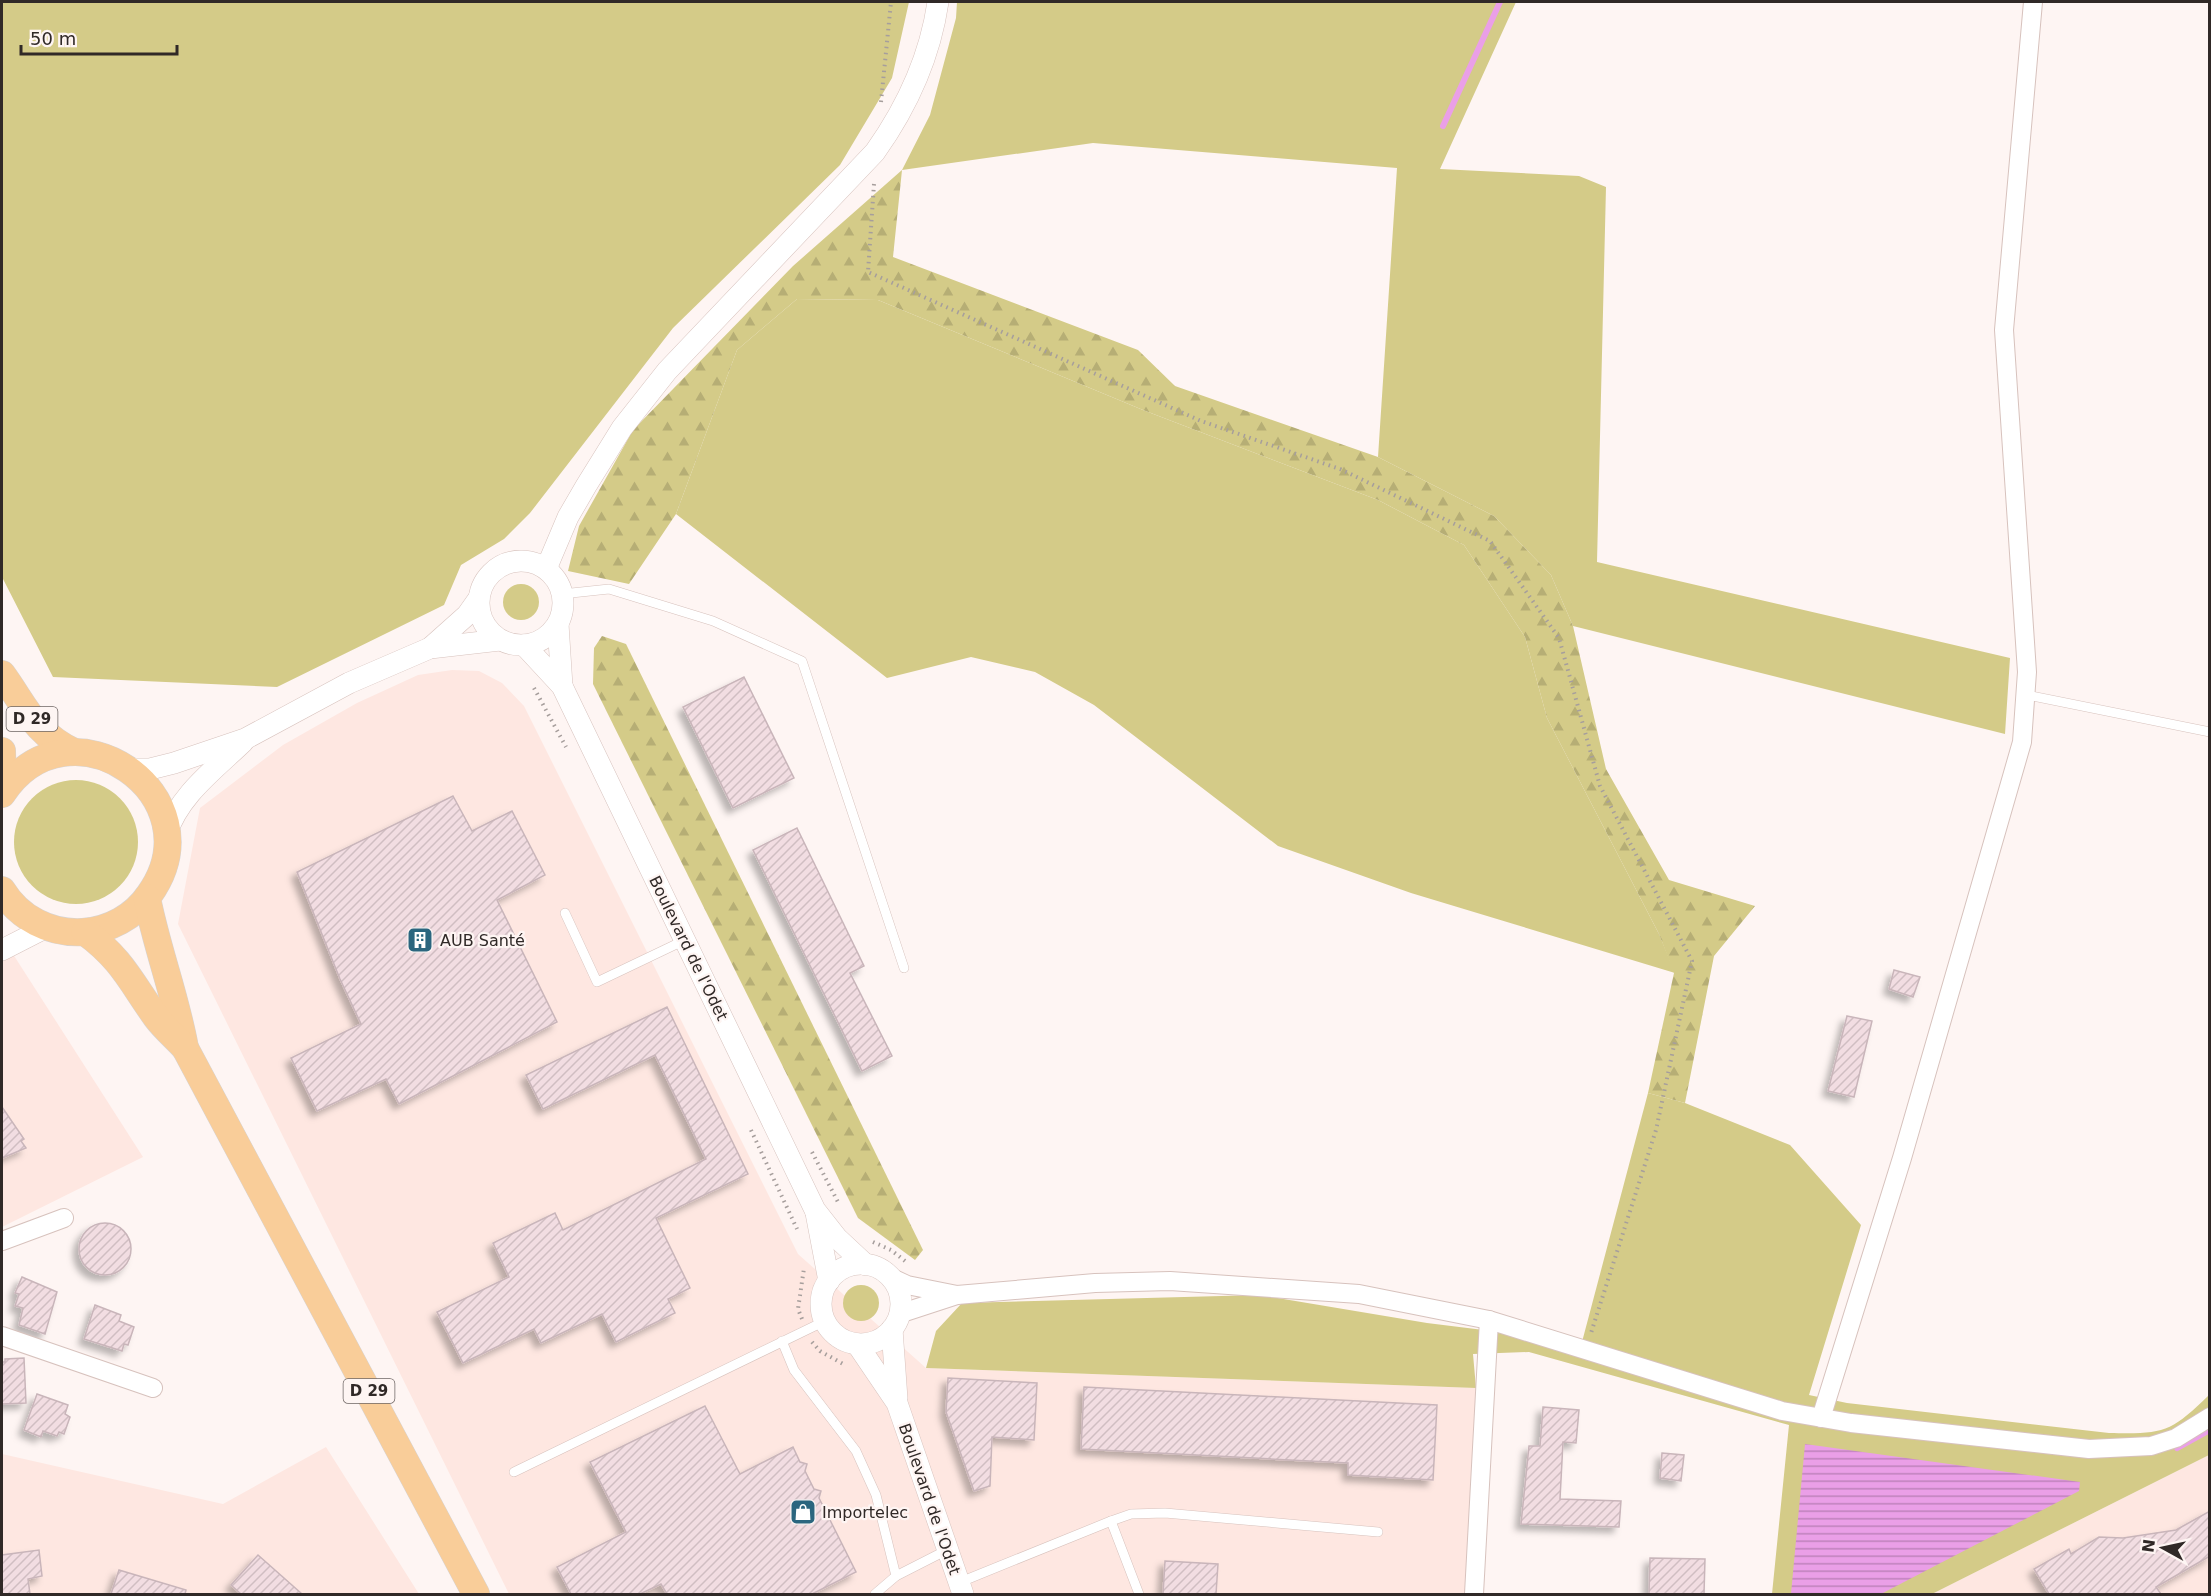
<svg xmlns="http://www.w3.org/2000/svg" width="2211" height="1596" font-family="'DejaVu Sans',sans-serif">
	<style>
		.built { fill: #fee7e1 }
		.green { fill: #d4cb88 }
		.forest { fill: url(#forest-firs) }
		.water { fill: url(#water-rules) }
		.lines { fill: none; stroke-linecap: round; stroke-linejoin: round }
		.stream { stroke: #ea9fe7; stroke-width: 6 }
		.building { fill: url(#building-hatch); stroke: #c9b5ba; stroke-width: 1.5; filter: url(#shadow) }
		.service-casing { stroke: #d7c2bd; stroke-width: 10 }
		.minor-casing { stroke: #d7c2bd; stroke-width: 20 }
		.tertiary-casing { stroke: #d7c2bd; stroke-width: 22 }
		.primary-casing { stroke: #d6d4d4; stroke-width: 28 }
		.path { stroke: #a69e9c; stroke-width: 4; stroke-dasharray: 1.5 4.5; stroke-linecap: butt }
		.service { stroke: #fff; stroke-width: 9 }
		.minor { stroke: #fff; stroke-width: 18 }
		.tertiary { stroke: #fff; stroke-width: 21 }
		.primary { stroke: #f9cd99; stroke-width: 27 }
		.labels { text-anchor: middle; stroke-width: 4.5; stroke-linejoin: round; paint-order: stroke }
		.shield { fill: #fef5f3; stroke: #6e6664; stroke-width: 1.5 }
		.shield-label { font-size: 15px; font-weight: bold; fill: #302927 }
		.poi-label { font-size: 16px; fill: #302927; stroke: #fef5f3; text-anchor: start }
		.street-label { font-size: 16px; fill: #302927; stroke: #fef5f3 }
	</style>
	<defs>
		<pattern id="forest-firs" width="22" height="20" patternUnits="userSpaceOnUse" patternTransform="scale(1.5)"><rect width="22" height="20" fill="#d4cb88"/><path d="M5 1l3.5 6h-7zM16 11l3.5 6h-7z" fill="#b6ae75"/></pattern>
		<pattern id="water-rules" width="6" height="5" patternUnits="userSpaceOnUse" patternTransform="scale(1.5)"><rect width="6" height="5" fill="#ea9fe7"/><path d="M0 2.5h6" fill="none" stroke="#be82bb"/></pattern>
		<pattern id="building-hatch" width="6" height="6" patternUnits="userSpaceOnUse" patternTransform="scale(1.5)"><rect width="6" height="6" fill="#f2dde2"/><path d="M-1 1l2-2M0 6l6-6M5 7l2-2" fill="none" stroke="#d0bec2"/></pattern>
		<filter id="shadow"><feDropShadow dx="-5.5" dy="5.5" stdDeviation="3" flood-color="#0004"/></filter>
	</defs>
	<rect width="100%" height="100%" fill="#fef5f3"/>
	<g class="built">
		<polygon points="452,670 479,671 502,683 524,706 798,1254 926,1368 1476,1388 1466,1594 509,1594 178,924 200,808 283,745 357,703 418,675"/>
		<polygon points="2,937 143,1157 2,1227"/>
		<polygon points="326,1447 419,1594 2,1594 2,1454 223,1504"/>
		<polygon points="2209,1455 2209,1594 1932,1594"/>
	</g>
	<g class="green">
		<polygon points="2,2 909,2 892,78 840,165 673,328 530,513 504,539 461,565 444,605 277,687 53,677 2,577"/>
		<polygon points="957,2 1516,2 1440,169 1579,176 1606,187 1597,562 2010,658 2005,734 1573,626 1551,575 1494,516 1378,457 1397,168 1093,143 902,170 930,115 956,18"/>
		<polygon points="797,299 878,300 1143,410 1378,500 1464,545 1525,637 1547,718 1659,934 1675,973 1411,893 1278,846 1094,705 1035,672 971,657 887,678 676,514 737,350"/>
		<circle cx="521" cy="602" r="18"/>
		<circle cx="76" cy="842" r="62"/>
		<path d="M1648 1093 1685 1103 1790 1145 1861 1225 1809 1395 1847 1403 2109 1433C2164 1434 2170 1433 2209 1395V1455L1932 1594H1772L1789 1425 1529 1352 1473 1354 1476 1388 926 1368 936 1331 962 1303 1259 1295 1427 1323 1582 1342Z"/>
		<circle cx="861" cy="1303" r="18"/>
	</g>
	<g class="forest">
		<polygon points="902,170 893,257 1138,350 1175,386 1378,457 1494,516 1551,575 1573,626 1606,769 1669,880 1755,906 1714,956 1685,1103 1648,1093 1674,973 1659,934 1547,718 1525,637 1464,545 1378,500 1143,410 878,300 797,299 737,350 676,514 629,584 568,571 579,526 633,430 793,266"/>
		<polygon points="602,636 626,644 923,1250 915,1260 858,1218 593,684 594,648"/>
	</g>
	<polygon class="water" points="1805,1444 2080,1482 2079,1491 1881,1594 1791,1594"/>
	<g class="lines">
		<g class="stream">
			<polyline points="1443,126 1500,2"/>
			<polyline points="2177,1448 2210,1430"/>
		</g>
	</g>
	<g class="building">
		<polygon points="744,677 794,778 733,808 683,707"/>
		<polygon points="453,796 472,831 512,811 545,875 497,900 557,1022 399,1104 386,1079 317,1111 291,1058 361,1024 340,979 297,872"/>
		<polygon points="797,828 864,966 850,973 892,1056 862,1071 753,850"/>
		<polygon points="1894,970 1920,977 1913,997 1889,989"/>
		<polygon points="667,1007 748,1174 656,1218 690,1288 668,1299 675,1313 616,1342 602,1314 541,1343 534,1329 463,1363 437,1312 509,1277 493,1243 555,1213 563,1230 706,1159 655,1055 543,1109 526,1075"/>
		<polygon points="1847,1016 1872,1021 1854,1097 1828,1091"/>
		<polygon points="2,1107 24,1139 21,1141 26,1148 2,1158"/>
		<circle cx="105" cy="1249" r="26"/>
		<polygon points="22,1277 57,1292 45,1334 19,1325 23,1308 15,1306 19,1294 15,1293"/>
		<polygon points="95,1305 121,1315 119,1321 134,1327 128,1345 124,1344 122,1351 84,1339"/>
		<polygon points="24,1358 26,1403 2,1404 2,1362 5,1362 5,1359"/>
		<polygon points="948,1378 1037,1383 1034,1440 992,1437 990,1486 974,1491 946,1412"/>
		<polygon points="1084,1387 1437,1405 1433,1480 1348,1475 1348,1463 1081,1449"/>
		<polygon points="37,1394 68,1405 65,1414 70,1417 64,1434 59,1432 57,1436 43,1431 41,1437 24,1430"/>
		<polygon points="705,1406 740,1474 793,1447 800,1462 807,1464 805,1471 814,1489 821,1491 819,1498 856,1572 812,1594 667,1594 661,1584 640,1594 571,1594 557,1567 626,1532 590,1462"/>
		<polygon points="1543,1407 1579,1410 1576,1443 1563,1442 1560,1499 1621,1501 1619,1527 1521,1524 1529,1446 1540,1446"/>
		<polygon points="1662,1453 1684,1455 1681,1481 1660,1478"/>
		<polygon points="2210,1511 2210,1556 2156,1587 2161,1594 2049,1594 2034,1569 2069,1549 2071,1554 2099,1537 2123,1538 2176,1530"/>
		<polygon points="39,1550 42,1576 28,1579 30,1594 2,1594 2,1555"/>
		<polygon points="258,1555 302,1594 241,1594 231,1585"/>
		<polygon points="1650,1558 1705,1559 1704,1594 1649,1594"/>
		<polygon points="1165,1561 1218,1564 1216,1594 1163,1594"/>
		<polygon points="119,1570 186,1590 185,1594 111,1594"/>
	</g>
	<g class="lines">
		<g class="service-casing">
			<g id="service">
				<polyline points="562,594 609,589 713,621 802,661 904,968"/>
				<polyline points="2027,695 2210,732"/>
				<polyline points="565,913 597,982 685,940"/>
				<polyline points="782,1341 794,1370 856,1451 876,1495 896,1576"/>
				<polyline points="514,1472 825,1321"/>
				<polyline points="1111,1521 1131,1514 1165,1513 1378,1532"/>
				<polyline points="958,1583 1111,1521 1139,1594"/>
				<polyline points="875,1594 896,1576 947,1550"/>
			</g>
		</g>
		<g class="minor-casing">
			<g id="minor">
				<polyline points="2,1241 64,1218"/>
				<polyline points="890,1277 907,1285 957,1295 1095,1283 1170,1281 1359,1294 1489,1320 1782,1411 1851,1423 2089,1449 2151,1446 2176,1438 2210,1417"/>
				<polyline points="899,1314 957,1295"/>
				<polyline points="2,1336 153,1388"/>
				<polyline points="1821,1418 1902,1158 2022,742 2027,672 2004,330 2033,2"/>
				<polyline points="1474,1594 1489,1320"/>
			</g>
		</g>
		<g class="tertiary-casing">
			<g id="tertiary">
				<circle cx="521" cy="603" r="42"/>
				<path d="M546 569 568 517 586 486 622 428 667 371 875 152C907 107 930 57 938 2"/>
				<polyline points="558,624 562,686"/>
				<polyline points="524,645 562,686 815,1210 837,1238 866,1265"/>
				<polyline points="430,648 467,615 479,598"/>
				<polyline points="129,769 150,769 174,763 245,739 349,683 430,648 500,640"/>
				<path d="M166 835C179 795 214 770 243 742"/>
				<polyline points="2,950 47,927"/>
				<polyline points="816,1213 829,1281"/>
				<circle cx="861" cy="1304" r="40"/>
				<polyline points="892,1329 897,1399"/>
				<polyline points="857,1344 897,1403 963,1594"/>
			</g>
		</g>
		<g class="primary-casing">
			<g id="primary">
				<path d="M2 674C26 707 34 733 74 752"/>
				<polyline points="2,751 3,792"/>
				<path d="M2 794C69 692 220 796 149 895 134 917 109 930 83 932 50 934 19 918 2 890"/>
				<path d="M147 898C157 949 176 997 185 1048"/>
				<path d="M85 932C122 959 131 982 156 1017 164 1028 176 1038 185 1048L476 1594"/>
			</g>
		</g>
		<g class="path">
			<polyline points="881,102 891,2"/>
			<polyline points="874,184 868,272 1201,421 1340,469 1490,541 1559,638 1600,786 1692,961 1656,1130 1591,1333"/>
			<polyline points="534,688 566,747"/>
			<polyline points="751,1130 797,1229"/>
			<polyline points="812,1152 839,1204"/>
			<polyline points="873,1242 891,1250 905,1261"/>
			<polyline points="802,1319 798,1309 804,1268"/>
			<polyline points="812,1342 820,1351 845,1365"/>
		</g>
		<use href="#service" class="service"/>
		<use href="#minor" class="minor"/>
		<use href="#tertiary" class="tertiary"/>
		<use href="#primary" class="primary"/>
	</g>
	<defs>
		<g id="building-square" transform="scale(1.35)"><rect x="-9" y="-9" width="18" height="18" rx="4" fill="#2b667f" stroke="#fef5f3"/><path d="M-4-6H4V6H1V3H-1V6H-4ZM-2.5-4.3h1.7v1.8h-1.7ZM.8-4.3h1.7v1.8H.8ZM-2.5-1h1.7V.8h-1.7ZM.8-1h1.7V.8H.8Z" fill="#fff"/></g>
		<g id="shop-square" transform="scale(1.35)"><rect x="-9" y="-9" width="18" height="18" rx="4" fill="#2b667f" stroke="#fef5f3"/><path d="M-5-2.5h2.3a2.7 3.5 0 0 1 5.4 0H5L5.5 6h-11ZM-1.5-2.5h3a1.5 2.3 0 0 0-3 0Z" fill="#fff"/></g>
	</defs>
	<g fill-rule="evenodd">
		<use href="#building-square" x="420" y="940"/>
		<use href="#shop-square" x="803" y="1512"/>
	</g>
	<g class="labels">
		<g class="shield">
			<rect x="6.5" y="707" width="51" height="24" rx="4.5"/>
			<rect x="343.5" y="1379" width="51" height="24" rx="4.5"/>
		</g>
		<g class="shield-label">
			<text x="32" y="724">D 29</text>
			<text x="369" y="1396">D 29</text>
		</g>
		<g class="poi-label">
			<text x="440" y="946">AUB Santé</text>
			<text x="822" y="1518">Importelec</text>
		</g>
		<g class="street-label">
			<text transform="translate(689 948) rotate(64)" y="6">Boulevard de l'Odet</text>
			<text transform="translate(930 1499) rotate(71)" y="6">Boulevard de l'Odet</text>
		</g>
	</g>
	<rect width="2211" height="1596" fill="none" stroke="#302927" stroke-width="6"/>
	<g transform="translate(2163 1548) rotate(278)" stroke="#fef5f3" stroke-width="4.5" paint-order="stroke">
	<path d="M0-4.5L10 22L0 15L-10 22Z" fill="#302927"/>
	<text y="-9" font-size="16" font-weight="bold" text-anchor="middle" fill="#302927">N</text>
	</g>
	<path d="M21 45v9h156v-9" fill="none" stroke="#302927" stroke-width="3"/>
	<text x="30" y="45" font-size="18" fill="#302927" stroke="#fef5f3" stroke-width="4.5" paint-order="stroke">50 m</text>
</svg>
